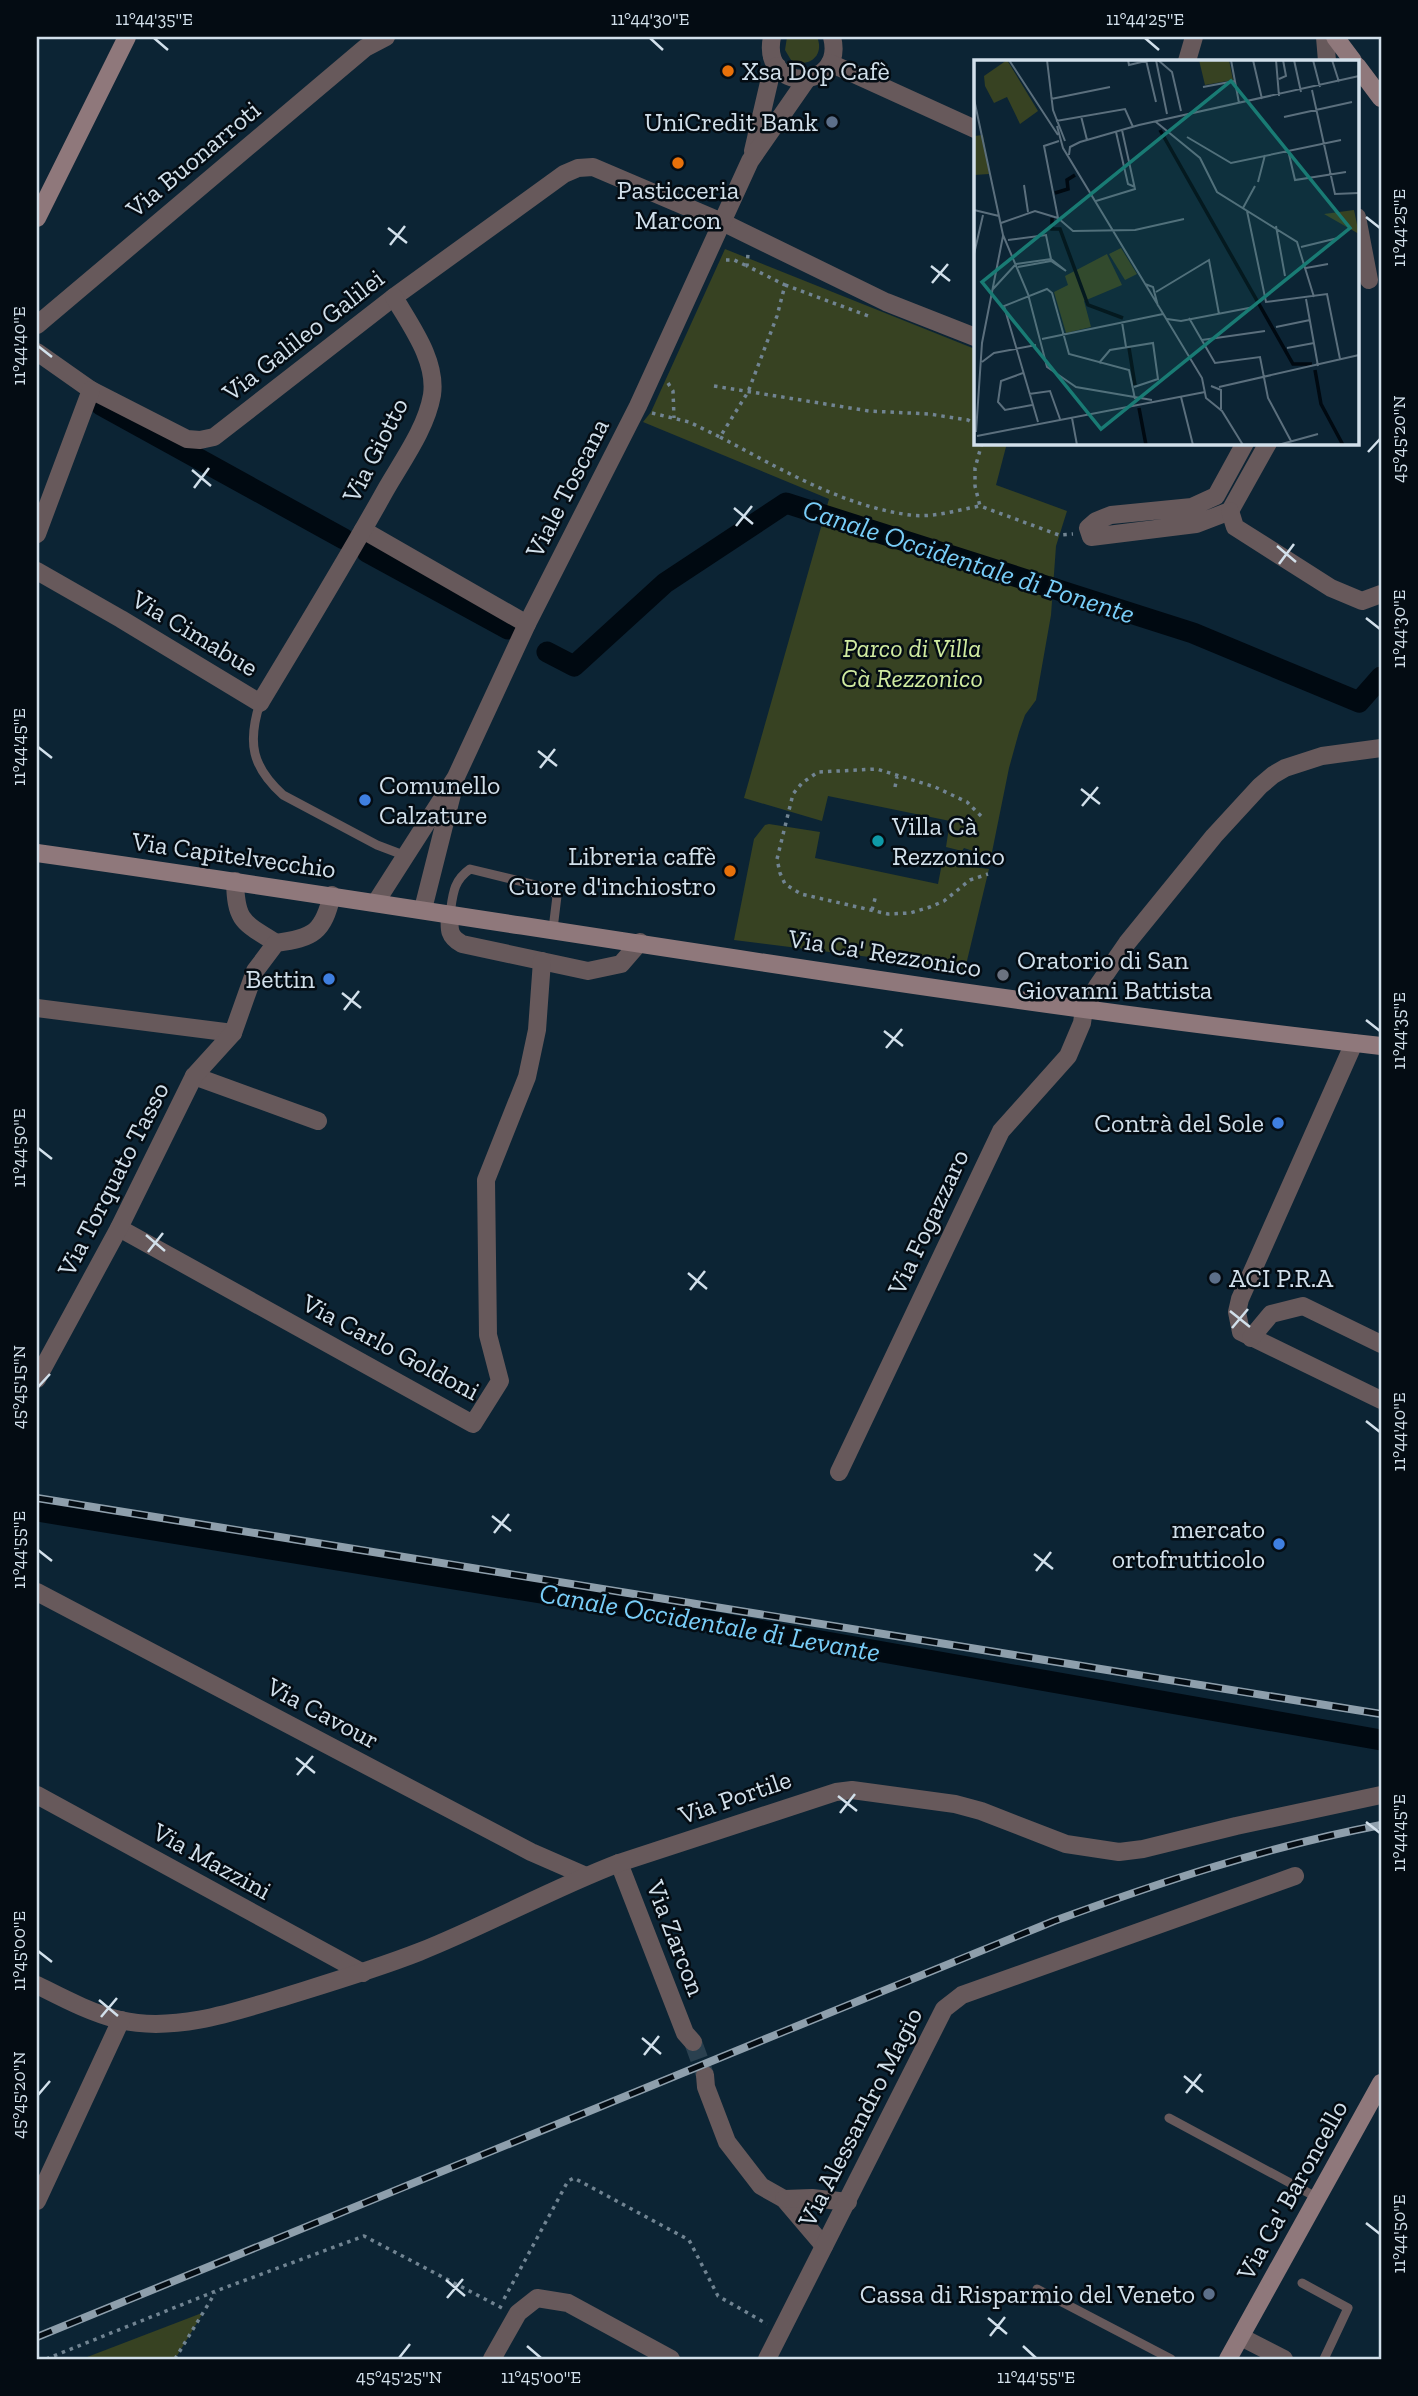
<svg xmlns="http://www.w3.org/2000/svg" width="1418" height="2396" font-family="'Zilla Slab',serif">
	<style>
		.green { fill: #374222 }
		.lines { fill: none; stroke-linecap: round; stroke-linejoin: round }
		.canal { stroke: #000911; stroke-width: 21 }
		.street-tunnel { stroke: #2a404f; stroke-width: 18; stroke-dasharray: 18 9; stroke-linecap: butt }
		.path { stroke: #718492; stroke-width: 3.5; stroke-dasharray: 3.5 5; stroke-linecap: butt }
		.lane { stroke: #67595b; stroke-width: 9 }
		.street { stroke: #67595b; stroke-width: 18 }
		.secondary { stroke: #8f787b; stroke-width: 18 }
		.rail-casing { stroke: #8e9fac; stroke-width: 8 }
		.rail { stroke: #040c13; stroke-width: 5; stroke-dasharray: 16; stroke-linecap: butt }
		.ticks { fill: none; stroke: #d2e0eb; stroke-width: 2.5 }
		.food-dot { fill: #e8710a; stroke: #040c13; stroke-width: 2.5 }
		.service-dot { fill: #5c6f8a; stroke: #040c13; stroke-width: 2.5 }
		.shop-dot { fill: #3f7fe0; stroke: #040c13; stroke-width: 2.5 }
		.culture-dot { fill: #0f9aa8; stroke: #040c13; stroke-width: 2.5 }
		.worship-dot { fill: #6b7280; stroke: #040c13; stroke-width: 2.5 }
		.labels { text-anchor: middle; stroke-width: 5; stroke-linejoin: round; paint-order: stroke }
		.poi-label { font-size: 26px; fill: #d2e0eb; stroke: #040c13; text-anchor: end }
		.street-label { font-size: 26px; fill: #d2e0eb; stroke: #040c13 }
		.park-label { font-size: 26px; font-style: italic; fill: #d0eba0; stroke: #040c13 }
		.water-label { font-size: 28px; font-style: italic; fill: #79cef9; stroke: #040c13 }
		.inset-river { fill: none; stroke: #000911; stroke-width: 3.5 }
		.inset-road { fill: none; stroke: #5b6f7d; stroke-width: 2 }
		.view { fill: #197b74; fill-opacity: 0.15; stroke: #197b74; stroke-width: 3.5 }
		.inset-edge { fill: none; stroke: #d2e0eb; stroke-width: 3.5 }
		.neatline { fill: none; stroke: #d2e0eb; stroke-width: 2.5 }
		.ticks-label { font-size: 18px; text-anchor: middle; fill: #d2e0eb }
	</style>
	<rect width="100%" height="100%" fill="#0c2434"/>
	<g class="green">
		<path d="M787 37H817C825 55 809 69 791 60L785 50Z"/>
		<polygon points="725,249 975,349 975,443 1007,443 996,485 1067,511 1056,546 1051,615 1036,700 1025,715 1019,732 1009,768 991,857 964,848 962,851 946,847 950,821 828,796 822,821 744,798 829,499 643,422 651,412"/>
		<polygon points="769,824 820,832 815,858 938,884 943,858 959,862 959,865 989,869 965,969 734,940 754,839 765,825"/>
		<polygon points="203,2313 175,2359 82,2359 202,2313"/>
	</g>
	<g class="lines">
		<g class="canal">
			<polyline points="101,405 344,539"/>
			<polyline points="367,552 508,629"/>
			<polyline points="547,652 574,666 665,583 786,503 1193,633 1359,702 1381,677"/>
			<polyline points="37,1511 657,1612 1381,1740"/>
		</g>
		<polyline class="street-tunnel" points="693,2042 705,2075"/>
		<g class="path">
			<polyline points="726,260 734,260 747,266"/>
			<polyline points="785,285 871,317"/>
			<polyline points="668,383 673,391 674,418"/>
			<polyline points="714,386 869,411 929,414 968,420 975,424"/>
			<polyline points="652,413 689,422 720,437 748,392 777,316 785,285 747,266 748,254"/>
			<path d="M720 437C779 468 842 506 910 515 934 518 957 510 980 506"/>
			<polyline points="982,443 975,468 975,486 980,506 1059,535 1073,534"/>
			<polyline points="895,787 897,777"/>
			<polyline points="981,816 967,802 935,787 877,769 818,772 802,783 793,794 777,859 780,873 785,884 801,894 888,914 910,913 930,907 944,901 970,880 988,874"/>
			<polyline points="872,910 876,895"/>
			<polyline points="504,2299 568,2181 574,2178 689,2240 718,2296 767,2324"/>
			<polyline points="46,2359 216,2291 364,2236 502,2308"/>
			<polyline points="175,2359 215,2293"/>
		</g>
		<g class="lane">
			<path d="M260 703C247 743 252 767 283 795L377 845 406 856"/>
			<path d="M450 914C453 894 453 881 470 869L548 888 557 896 553 929"/>
			<polyline points="1169,2118 1318,2198"/>
			<polyline points="1302,2283 1348,2308 1324,2359"/>
			<polyline points="1037,2289 1171,2359"/>
		</g>
		<g class="street">
			<path d="M772 37C760 94 846 91 832 37"/>
			<polyline points="1325,37 1327,61"/>
			<polyline points="1187,61 1194,37"/>
			<polyline points="830,63 975,129"/>
			<polyline points="753,151 770,78 777,66"/>
			<polyline points="1357,217 1369,280"/>
			<polyline points="37,325 365,48 386,37"/>
			<polyline points="37,352 91,390 187,439 200,440 214,437 394,297 564,174 578,168 593,167 722,222 886,302 975,337"/>
			<polyline points="1245,443 1216,496 1192,507 1111,515 1096,521 1088,528 1091,537 1196,524 1230,511 1268,443"/>
			<polyline points="1230,511 1235,527 1331,588 1362,601 1381,594"/>
			<polyline points="363,530 527,624"/>
			<polyline points="37,534 91,390"/>
			<path d="M37 571 121 619 260 703C302 633 345 563 385 491 402 461 426 429 432 395 437 360 410 325 394 297"/>
			<path d="M235 881C236 922 243 922 276 943"/>
			<polyline points="376,902 456,777 527,624 638,406 750,161 807,79"/>
			<polyline points="423,909 452,794"/>
			<path d="M450 914C449 929 448 936 462 944L588 971 621 964 640 942"/>
			<polyline points="37,1008 233,1033"/>
			<polyline points="1354,1043 1240,1299 1237,1312 1241,1332 1381,1400"/>
			<polyline points="194,1076 318,1121"/>
			<polyline points="119,1228 473,1424 500,1381 488,1335 486,1180 527,1077 537,1030 542,961"/>
			<polyline points="1251,1338 1271,1314 1303,1306 1381,1344"/>
			<path d="M37 1379 119 1228 194 1076 233 1033 255 971 276 943C314 938 323 932 332 895"/>
			<polyline points="839,1472 1001,1131 1068,1056 1082,1023 1084,1009 1098,985 1127,943 1214,836 1260,786 1273,775 1285,768 1322,756 1381,748"/>
			<polyline points="37,1592 531,1852 586,1876"/>
			<polyline points="37,1795 363,1973"/>
			<polyline points="619,1863 685,2033 693,2042"/>
			<path d="M37 1985C63 1998 91 2013 120 2020 171 2032 229 2014 277 1999 325 1984 373 1970 419 1952 487 1925 551 1889 619 1863L836 1792 852 1790 955 1804 981 1811 1066 1844 1119 1852 1143 1849 1236 1826 1381 1795"/>
			<polyline points="705,2075 706,2087 727,2142 761,2186 784,2199 824,2246"/>
			<polyline points="784,2199 812,2198 848,2202"/>
			<polyline points="37,2201 121,2020"/>
			<polyline points="1241,2337 1284,2359"/>
			<polyline points="492,2359 518,2313 537,2298 568,2303 671,2359"/>
			<polyline points="767,2359 944,2009 962,1995 1295,1876"/>
		</g>
		<g class="secondary">
			<polyline points="1335,37 1353,61"/>
			<polyline points="1357,66 1381,98"/>
			<polyline points="37,218 127,37"/>
			<path d="M37 853C485 916 931 996 1381 1046"/>
			<polyline points="1228,2359 1381,2083"/>
		</g>
		<g class="rail-casing">
			<g id="rail">
				<polyline points="37,1498 1381,1714"/>
				<path d="M37 2337 1054 1921C1161 1882 1269 1846 1381 1825"/>
			</g>
		</g>
		<use href="#rail" class="rail"/>
	</g>
	<path class="ticks" d="M154 38 168 50M650 38 663 50M1145 38 1159 50M1366 217 1380 228M388 228 407 243M390 245 405 226M931 266 950 281M932 283 948 264M38 346 52 357M1368 452 1380 439M192 470 211 486M194 488 209 468M734 508 753 524M736 526 752 506M1277 546 1296 562M1279 564 1294 544M1366 618 1380 629M38 747 52 758M538 751 557 766M540 768 555 749M1081 789 1100 804M1082 806 1098 787M342 993 361 1008M344 1010 359 991M1366 1020 1380 1031M884 1031 903 1046M886 1048 902 1029M38 1148 52 1159M146 1235 165 1251M148 1252 163 1233M688 1273 707 1289M690 1290 705 1271M1230 1311 1250 1327M1232 1328 1248 1309M38 1387 50 1374M1366 1421 1380 1432M492 1516 511 1531M494 1533 509 1514M38 1550 52 1561M1034 1554 1053 1569M1036 1571 1051 1552M296 1758 315 1773M297 1775 313 1756M838 1796 857 1811M840 1813 855 1794M1366 1822 1380 1833M38 1951 52 1962M99 2000 118 2016M101 2017 117 1998M642 2038 661 2054M644 2055 659 2036M1184 2076 1203 2092M1186 2093 1201 2074M38 2095 50 2081M1366 2223 1380 2234M446 2280 465 2296M447 2298 463 2279M988 2318 1007 2334M990 2336 1005 2317M527 2346 541 2358M1023 2346 1036 2358M399 2358 410 2344"/>
	<g class="food-dot">
		<circle cx="728" cy="71" r="7"/>
		<circle cx="678" cy="163" r="7"/>
		<circle cx="730" cy="871" r="7"/>
	</g>
	<g class="service-dot">
		<circle cx="832" cy="122" r="7"/>
		<circle cx="1215" cy="1278" r="7"/>
		<circle cx="1209" cy="2294" r="7"/>
	</g>
	<g class="shop-dot">
		<circle cx="365" cy="800" r="7"/>
		<circle cx="329" cy="979" r="7"/>
		<circle cx="1278" cy="1123" r="7"/>
		<circle cx="1279" cy="1544" r="7"/>
	</g>
	<circle class="culture-dot" cx="878" cy="841" r="7"/>
	<circle class="worship-dot" cx="1003" cy="975" r="7"/>
	<g class="labels">
		<g class="poi-label">
			<text x="742" y="80" text-anchor="start">Xsa Dop Cafè</text>
			<text x="818" y="131">UniCredit Bank</text>
			<text x="678" y="199" text-anchor="middle">Pasticceria<tspan x="678" dy="30">Marcon</tspan></text>
			<text x="379" y="794" text-anchor="start">Comunello<tspan x="379" dy="30">Calzature</tspan></text>
			<text x="892" y="835" text-anchor="start">Villa Cà<tspan x="892" dy="30">Rezzonico</tspan></text>
			<text x="716" y="865">Libreria caffè<tspan x="716" dy="30">Cuore d'inchiostro</tspan></text>
			<text x="1017" y="969" text-anchor="start">Oratorio di San<tspan x="1017" dy="30">Giovanni Battista</tspan></text>
			<text x="315" y="988">Bettin</text>
			<text x="1264" y="1132">Contrà del Sole</text>
			<text x="1229" y="1287" text-anchor="start">ACI P.R.A</text>
			<text x="1265" y="1538">mercato<tspan x="1265" dy="30">ortofrutticolo</tspan></text>
			<text x="1195" y="2303">Cassa di Risparmio del Veneto</text>
		</g>
		<g class="street-label">
			<text transform="translate(193 159) rotate(-40)" y="9">Via Buonarroti</text>
			<text transform="translate(303 335) rotate(-38)" y="9">Via Galileo Galilei</text>
			<text transform="translate(375 450) rotate(-63)" y="9">Via Giotto</text>
			<text transform="translate(567 488) rotate(-63)" y="9">Viale Toscana</text>
			<text transform="translate(195 633) rotate(31)" y="9">Via Cimabue</text>
			<text transform="translate(234 855) rotate(8)" y="9">Via Capitelvecchio</text>
			<text transform="translate(885 953) rotate(9)" y="9">Via Ca' Rezzonico</text>
			<text transform="translate(113 1179) rotate(-63)" y="9">Via Torquato Tasso</text>
			<text transform="translate(928 1222) rotate(-65)" y="9">Via Fogazzaro</text>
			<text transform="translate(391 1347) rotate(28)" y="9">Via Carlo Goldoni</text>
			<text transform="translate(323 1713) rotate(28)" y="9">Via Cavour</text>
			<text transform="translate(735 1797) rotate(-19)" y="9">Via Portile</text>
			<text transform="translate(212 1861) rotate(29)" y="9">Via Mazzini</text>
			<text transform="translate(676 1938) rotate(69)" y="9">Via Zarcon</text>
			<text transform="translate(860 2117) rotate(-63)" y="9">Via Alessandro Magio</text>
			<text transform="translate(1292 2190) rotate(-61)" y="9">Via Ca' Baroncello</text>
		</g>
		<g class="park-label">
			<text x="912" y="657">Parco di Villa<tspan x="912" dy="30">Cà Rezzonico</tspan></text>
		</g>
		<g class="water-label">
			<text transform="translate(969 561) rotate(18)" y="10">Canale Occidentale di Ponente</text>
			<text transform="translate(710 1622) rotate(10)" y="10">Canale Occidentale di Levante</text>
		</g>
	</g>
	<g transform="translate(974 60)">
		<rect width="385" height="385" fill="#0c2434"/>
		<path d="M33 0 64 51 46 64 33 37 20 43 11 26 10 16ZM225 0H255L259 20 231 25ZM9 75 15 114 0 115V76ZM380 150 385 174 350 154ZM147 188 163 214 151 220 135 194ZM133 194 148 225 110 241 117 267 92 273 80 232 94 225 91 216Z" fill="#374222"/>
		<path class="inset-river" d="M186 70 319 304H338M81 133 94 129 93 120 101 115M78 158V169H86L114 245 149 258M155 288 161 325M341 310 347 344 369 385M165 348 172 385"/>
		<path class="inset-road" d="M35 0 84 75M73 0 79 50 91 81M154 0 155 5 176 0M172 0 182 42M182 0 193 54M184 0 198 12 207 51M257 0 265 43M279 0 288 39M302 0 305 36M320 0 327 32M339 0 346 27M358 0 365 22M305 19 312 16 309 0M229 27 261 21M338 30 361 134 385 133M0 39 29 175 54 234 73 307 102 327 178 340M77 39 136 27M107 56 113 80M310 57 378 42M82 61 151 49 159 67M182 62 226 98 243 132 323 182 340 237M83 66 89 88 228 318 232 338 248 351 269 385M142 72 154 124 161 127M213 77 257 103 367 80M85 81 70 86 84 158 99 171 161 170 210 159M314 90 321 120 372 112M95 95 96 87 106 82 165 65 385 16M284 122 291 95M50 125 54 152M122 141 161 129 148 70M269 148 281 126M0 150 25 156M273 151 292 242 353 234 366 299M27 163 61 151 84 158M302 166 311 216M34 180 72 175 77 199M327 187 364 178M0 194 9 155M42 204 77 199 92 211 77 201 44 207M332 208 354 204M171 224 179 227 184 246M19 229 42 204M182 232 235 200 245 254M332 239 344 306M215 258 241 303 286 297 294 338 317 381M193 259 207 261 280 247M148 262 152 287M302 267 336 260M68 279 189 254M228 280 291 271M313 288 340 283M8 302 20 293 62 285M125 303 136 290 179 283 184 319 160 327M49 313 27 321 24 342 31 350 58 345M237 326 247 330V349M245 327 385 295M55 334 76 331 86 359M207 337 219 385M98 358 103 385M64 362 30 246 73 229 78 233 95 294 155 310 161 339M2 372 8 283 29 176M3 376 231 332M304 385 344 374"/>
		<path class="view" d="M257 21 376 168 127 369 8 222Z"/>
		<rect width="385" height="385" class="inset-edge"/>
	</g>
	<rect width="1418" height="2396" fill="none" stroke="#040c13" stroke-width="77"/>
	<rect x="38" y="38" width="1342" height="2320" class="neatline"/>
	<g class="ticks-label">
		<text x="154" y="25">11°44'35"E</text>
		<text x="650" y="25">11°44'30"E</text>
		<text x="1145" y="25">11°44'25"E</text>
		<text transform="translate(1399 228) rotate(-90)" y="6">11°44'25"E</text>
		<text transform="translate(19 346) rotate(-90)" y="6">11°44'40"E</text>
		<text transform="translate(1399 439) rotate(-90)" y="6">45°45'20"N</text>
		<text transform="translate(1399 629) rotate(-90)" y="6">11°44'30"E</text>
		<text transform="translate(19 747) rotate(-90)" y="6">11°44'45"E</text>
		<text transform="translate(1399 1031) rotate(-90)" y="6">11°44'35"E</text>
		<text transform="translate(19 1148) rotate(-90)" y="6">11°44'50"E</text>
		<text transform="translate(19 1387) rotate(-90)" y="6">45°45'15"N</text>
		<text transform="translate(1399 1432) rotate(-90)" y="6">11°44'40"E</text>
		<text transform="translate(19 1550) rotate(-90)" y="6">11°44'55"E</text>
		<text transform="translate(1399 1833) rotate(-90)" y="6">11°44'45"E</text>
		<text transform="translate(19 1951) rotate(-90)" y="6">11°45'00"E</text>
		<text transform="translate(19 2095) rotate(-90)" y="6">45°45'20"N</text>
		<text transform="translate(1399 2234) rotate(-90)" y="6">11°44'50"E</text>
		<text x="399" y="2383">45°45'25"N</text>
		<text x="541" y="2383">11°45'00"E</text>
		<text x="1036" y="2383">11°44'55"E</text>
	</g>
</svg>
